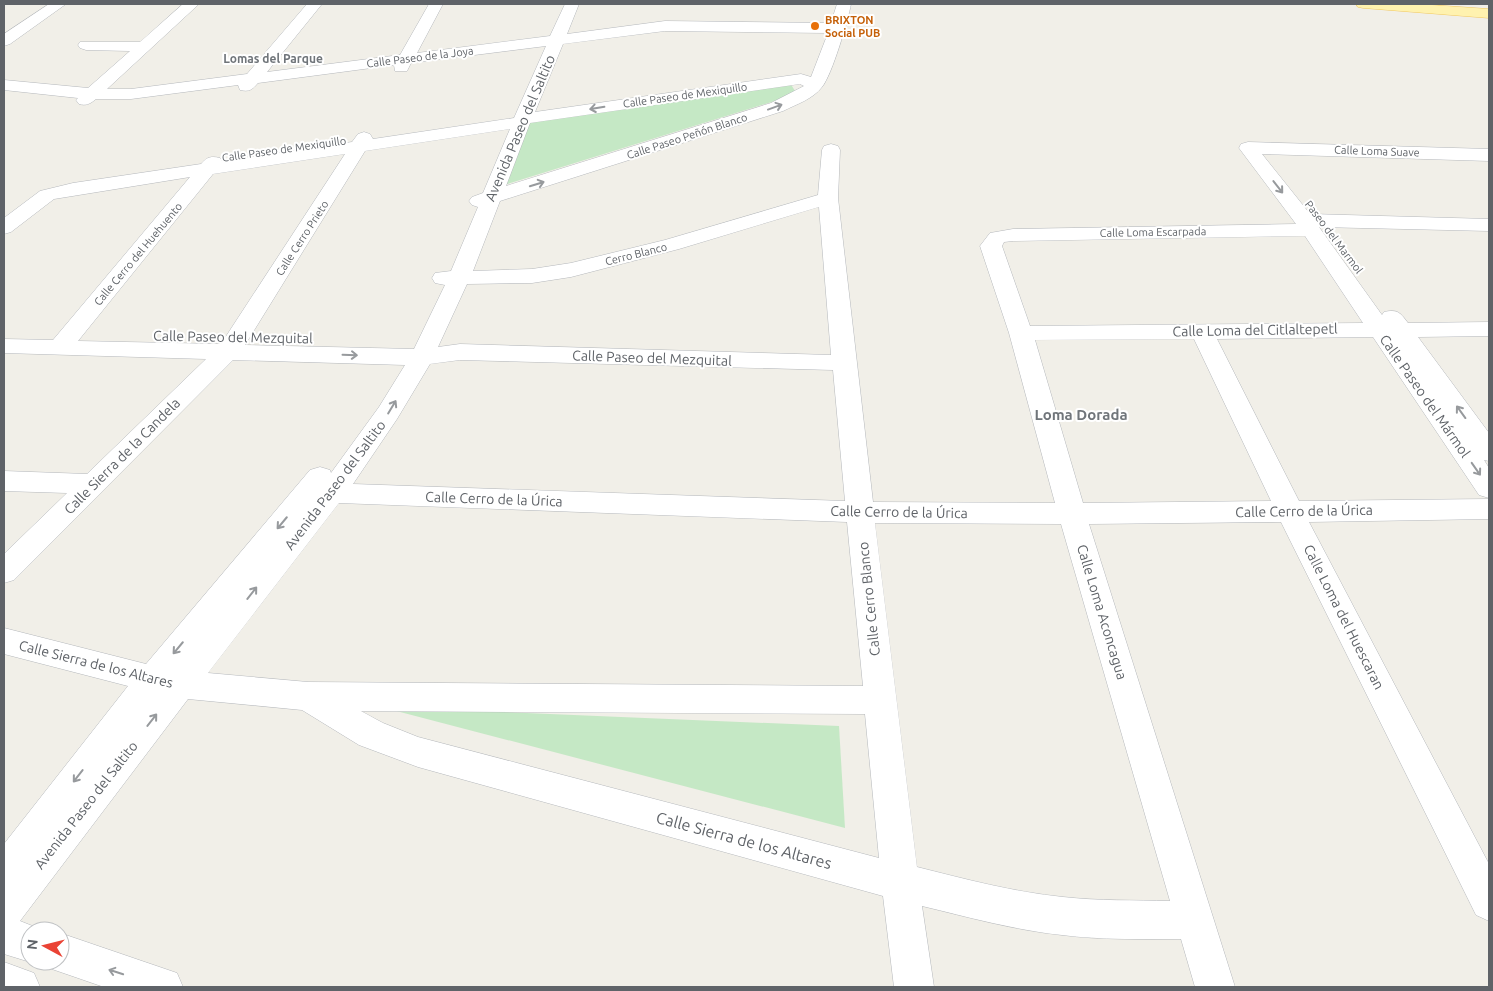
<svg xmlns="http://www.w3.org/2000/svg" width="1493" height="991" font-family="Ubuntu,sans-serif">
	<style>
		.green { fill: #c5e8c5 }
		.lines { fill: none; stroke-linecap: round; stroke-linejoin: round }
		.minor-casing { stroke: #b5b8bc; stroke-width: 1 }
		.major-casing { stroke: #f2c960; stroke-width: 1 }
		.minor { fill: #fff; fill-rule: evenodd }
		.major { fill: #fff2af; fill-rule: evenodd }
		.oneway { stroke: #979a9d }
		.food-dot { fill: #e8710a; stroke: #fff; stroke-width: 2 }
		.labels { text-anchor: middle; stroke-width: 4; stroke-linejoin: round; paint-order: stroke }
		.far-food-label { font-size: 11px; font-weight: bold; fill: #c56008; stroke: #fff; text-anchor: start }
		.far-street-label { font-size: 11px; fill: #5f6368; stroke: #fff }
		.far-neighbourhood-label { font-size: 12px; font-weight: bold; fill: #70757a; stroke: #fff }
		.street-label { font-size: 14px; fill: #5f6368; stroke: #fff }
		.neighbourhood-label { font-size: 15px; font-weight: bold; fill: #70757a; stroke: #fff }
		.near-street-label { font-size: 16px; fill: #5f6368; stroke: #fff }
	</style>
	<rect width="100%" height="100%" fill="#f1efe8"/>
	<g class="green">
		<polygon points="790,83 797,94 501,186 526,122"/>
		<polygon points="381,707 839,726 845,828"/>
	</g>
	<g class="lines">
		<g class="minor-casing">
			<g id="minor">
				<polygon points="49,4 66,4 10,44 4,46 4,34"/>
				<path d="M183 4H199L107 89H131L247 74 307 4H322L267 72 400 55 429 4H443L417 53 550 36 565 4H579L567 34 665 21 831 23 837 4H851C848 20 832 75 822 87 813 99 797 104 783 111L500 201 473 271 532 269 571 263 665 240 818 195 822 150 824 146 831 144 838 146 840 150 838 198 873 502 1055 503 1009 333 980 246 990 233 1013 229 1296 224 1239 148 1241 144 1248 142 1489 149V161L1262 154 1310 214 1489 219V231L1319 227 1382 315 1384 312C1397 309 1400 312 1408 323L1489 322V336L1418 337 1489 433V461L1484 460 1489 468V498L1479 495 1373 337 1217 339 1299 501 1489 499V519L1309 522 1489 864V921L1476 915 1281 522 1089 524 1235 987H1195L1181 939C1141 939 1101 940 1062 935 1014 930 968 917 922 906L934 987H894L883 896 418 767 359 745 302 710 188 699 20 921 45 931H30V961H34L30 962 4 954V844L128 686 4 654V628L146 664 310 470 320 467 330 470 331 473 379 407 405 365 233 360 14 580 4 583V554L67 493 4 491V471L87 474 206 359 4 353V339L53 340 190 177 54 199 11 232 4 234V218L40 191 73 183 201 164C207 157 211 156 220 158L222 161 352 142 358 134 364 132 370 134 373 139 514 118 546 46 411 63 407 71H395L394 65 258 83C252 90 249 92 240 90L238 85 131 99H96C90 104 86 106 79 104L76 100 78 98 4 90V80L88 88 130 51 86 50 80 48 78 45 80 42H140ZM665 31 828 33 811 77 801 74 535 112 563 44ZM800 84 804 86 771 103 506 186 530 123ZM510 129 483 193 472 197 469 201 472 205 478 207 451 271 435 273 432 278 435 283 445 285 414 349 245 345 365 151ZM345 154 221 344 78 341 213 174ZM819 207 831 355 460 344 438 347 467 284 532 283 571 277 679 249ZM1305 236 1363 323 1030 326 1002 246 1004 242 1013 241ZM1194 339 1271 501 1083 503 1035 340ZM460 360 833 370 845 501 353 484 397 419 430 364ZM339 503 847 522 863 686 308 682 208 673ZM875 523 1061 524 1170 901C1134 900 1099 901 1063 897 1013 892 965 879 917 867ZM361 711 865 714 879 858 418 737 383 723Z"/>
				<polygon points="60,933 177,973 183,987 104,987 46,967 44,961 60,961"/>
				<polygon points="4,962 34,973 40,987 4,987"/>
			</g>
		</g>
		<g class="major-casing">
			<polygon id="major" points="1356,4 1417,4 1489,9 1489,18 1363,8 1358,7"/>
		</g>
		<use href="#minor" class="minor"/>
		<use href="#major" class="major"/>
	</g>
	<defs><path id="oneway-shaft" d="M-6 0H5M1.5-3L5.5 0L1.5 3" fill="none" stroke-width="1.6" stroke-linecap="round" stroke-linejoin="round" transform="scale(1.25)"/></defs>
	<g class="oneway">
		<use href="#oneway-shaft" transform="translate(775 107) rotate(-20)"/>
		<use href="#oneway-shaft" transform="translate(597 108) rotate(171)"/>
		<use href="#oneway-shaft" transform="translate(537 184) rotate(-17)"/>
		<use href="#oneway-shaft" transform="translate(1278 187) rotate(52)"/>
		<use href="#oneway-shaft" transform="translate(350 355) rotate(2)"/>
		<use href="#oneway-shaft" transform="translate(392 407) rotate(-59)"/>
		<use href="#oneway-shaft" transform="translate(1461 412) rotate(-126)"/>
		<use href="#oneway-shaft" transform="translate(1476 469) rotate(55)"/>
		<use href="#oneway-shaft" transform="translate(282 523) rotate(130)"/>
		<use href="#oneway-shaft" transform="translate(252 593) rotate(-52)"/>
		<use href="#oneway-shaft" transform="translate(178 648) rotate(130)"/>
		<use href="#oneway-shaft" transform="translate(152 720) rotate(-52)"/>
		<use href="#oneway-shaft" transform="translate(78 776) rotate(128)"/>
		<use href="#oneway-shaft" transform="translate(116 972) rotate(-162)"/>
	</g>
	<circle class="food-dot" cx="815" cy="26" r="5"/>
	<g class="labels">
		<g class="far-food-label">
			<text x="825" y="24">BRIXTON<tspan x="825" dy="13">Social PUB</tspan></text>
		</g>
		<g class="far-street-label">
			<text transform="translate(420 57) rotate(-7)" y="4">Calle Paseo de la Joya</text>
			<text transform="translate(685 95) rotate(-8)" y="4">Calle Paseo de Mexiquillo</text>
			<text transform="translate(687 136) rotate(-18)" y="4">Calle Paseo Peñón Blanco</text>
			<text transform="translate(284 149) rotate(-8)" y="4">Calle Paseo de Mexiquillo</text>
			<text transform="translate(1377 151) rotate(2)" y="4">Calle Loma Suave</text>
			<text transform="translate(1153 232) rotate(-1)" y="4">Calle Loma Escarpada</text>
			<text transform="translate(1334 237) rotate(53)" y="4">Paseo del Marmol</text>
			<text transform="translate(302 238) rotate(-57)" y="4">Calle Cerro Prieto</text>
			<text transform="translate(138 254) rotate(-50)" y="4">Calle Cerro del Huehuento</text>
			<text transform="translate(636 254) rotate(-14)" y="4">Cerro Blanco</text>
		</g>
		<g class="far-neighbourhood-label">
			<text x="273" y="63">Lomas del Parque</text>
		</g>
		<g class="street-label">
			<text transform="translate(520 128) rotate(-67)" y="5">Avenida Paseo del Saltito</text>
			<text transform="translate(1255 330) rotate(-1)" y="5">Calle Loma del Citlaltepetl</text>
			<text transform="translate(233 337) rotate(1)" y="5">Calle Paseo del Mezquital</text>
			<text transform="translate(652 358) rotate(2)" y="5">Calle Paseo del Mezquital</text>
			<text transform="translate(1425 396) rotate(55)" y="5">Calle Paseo del Mármol</text>
			<text transform="translate(122 456) rotate(-45)" y="5">Calle Sierra de la Candela</text>
			<text transform="translate(335 485) rotate(-53)" y="5">Avenida Paseo del Saltito</text>
			<text transform="translate(494 499) rotate(2)" y="5">Calle Cerro de la Úrica</text>
			<text transform="translate(1304 511) rotate(-1)" y="5">Calle Cerro de la Úrica</text>
			<text transform="translate(899 512) rotate(1)" y="5">Calle Cerro de la Úrica</text>
			<text transform="translate(869 599) rotate(-96)" y="5">Calle Cerro Blanco</text>
			<text transform="translate(1102 612) rotate(73)" y="5">Calle Loma Aconcagua</text>
			<text transform="translate(1344 617) rotate(63)" y="5">Calle Loma del Huescaran</text>
			<text transform="translate(96 664) rotate(14)" y="5">Calle Sierra de los Altares</text>
			<text transform="translate(86 805) rotate(-52)" y="5">Avenida Paseo del Saltito</text>
		</g>
		<g class="neighbourhood-label">
			<text x="1081" y="420">Loma Dorada</text>
		</g>
		<g class="near-street-label">
			<text transform="translate(744 840) rotate(15)" y="6">Calle Sierra de los Altares</text>
		</g>
	</g>
	<rect width="1493" height="991" fill="none" stroke="#5f6368" stroke-width="10"/>
	<g transform="translate(45 946) rotate(277)"><circle r="24" fill="#ffffff" stroke="#bfc1c3"/>
	<path d="M0-4L9 19L0 12L-9 19Z" fill="#ea4335"/>
	<text y="-8" font-size="14" font-weight="bold" text-anchor="middle" fill="#5f6368">N</text>
	</g>
</svg>
